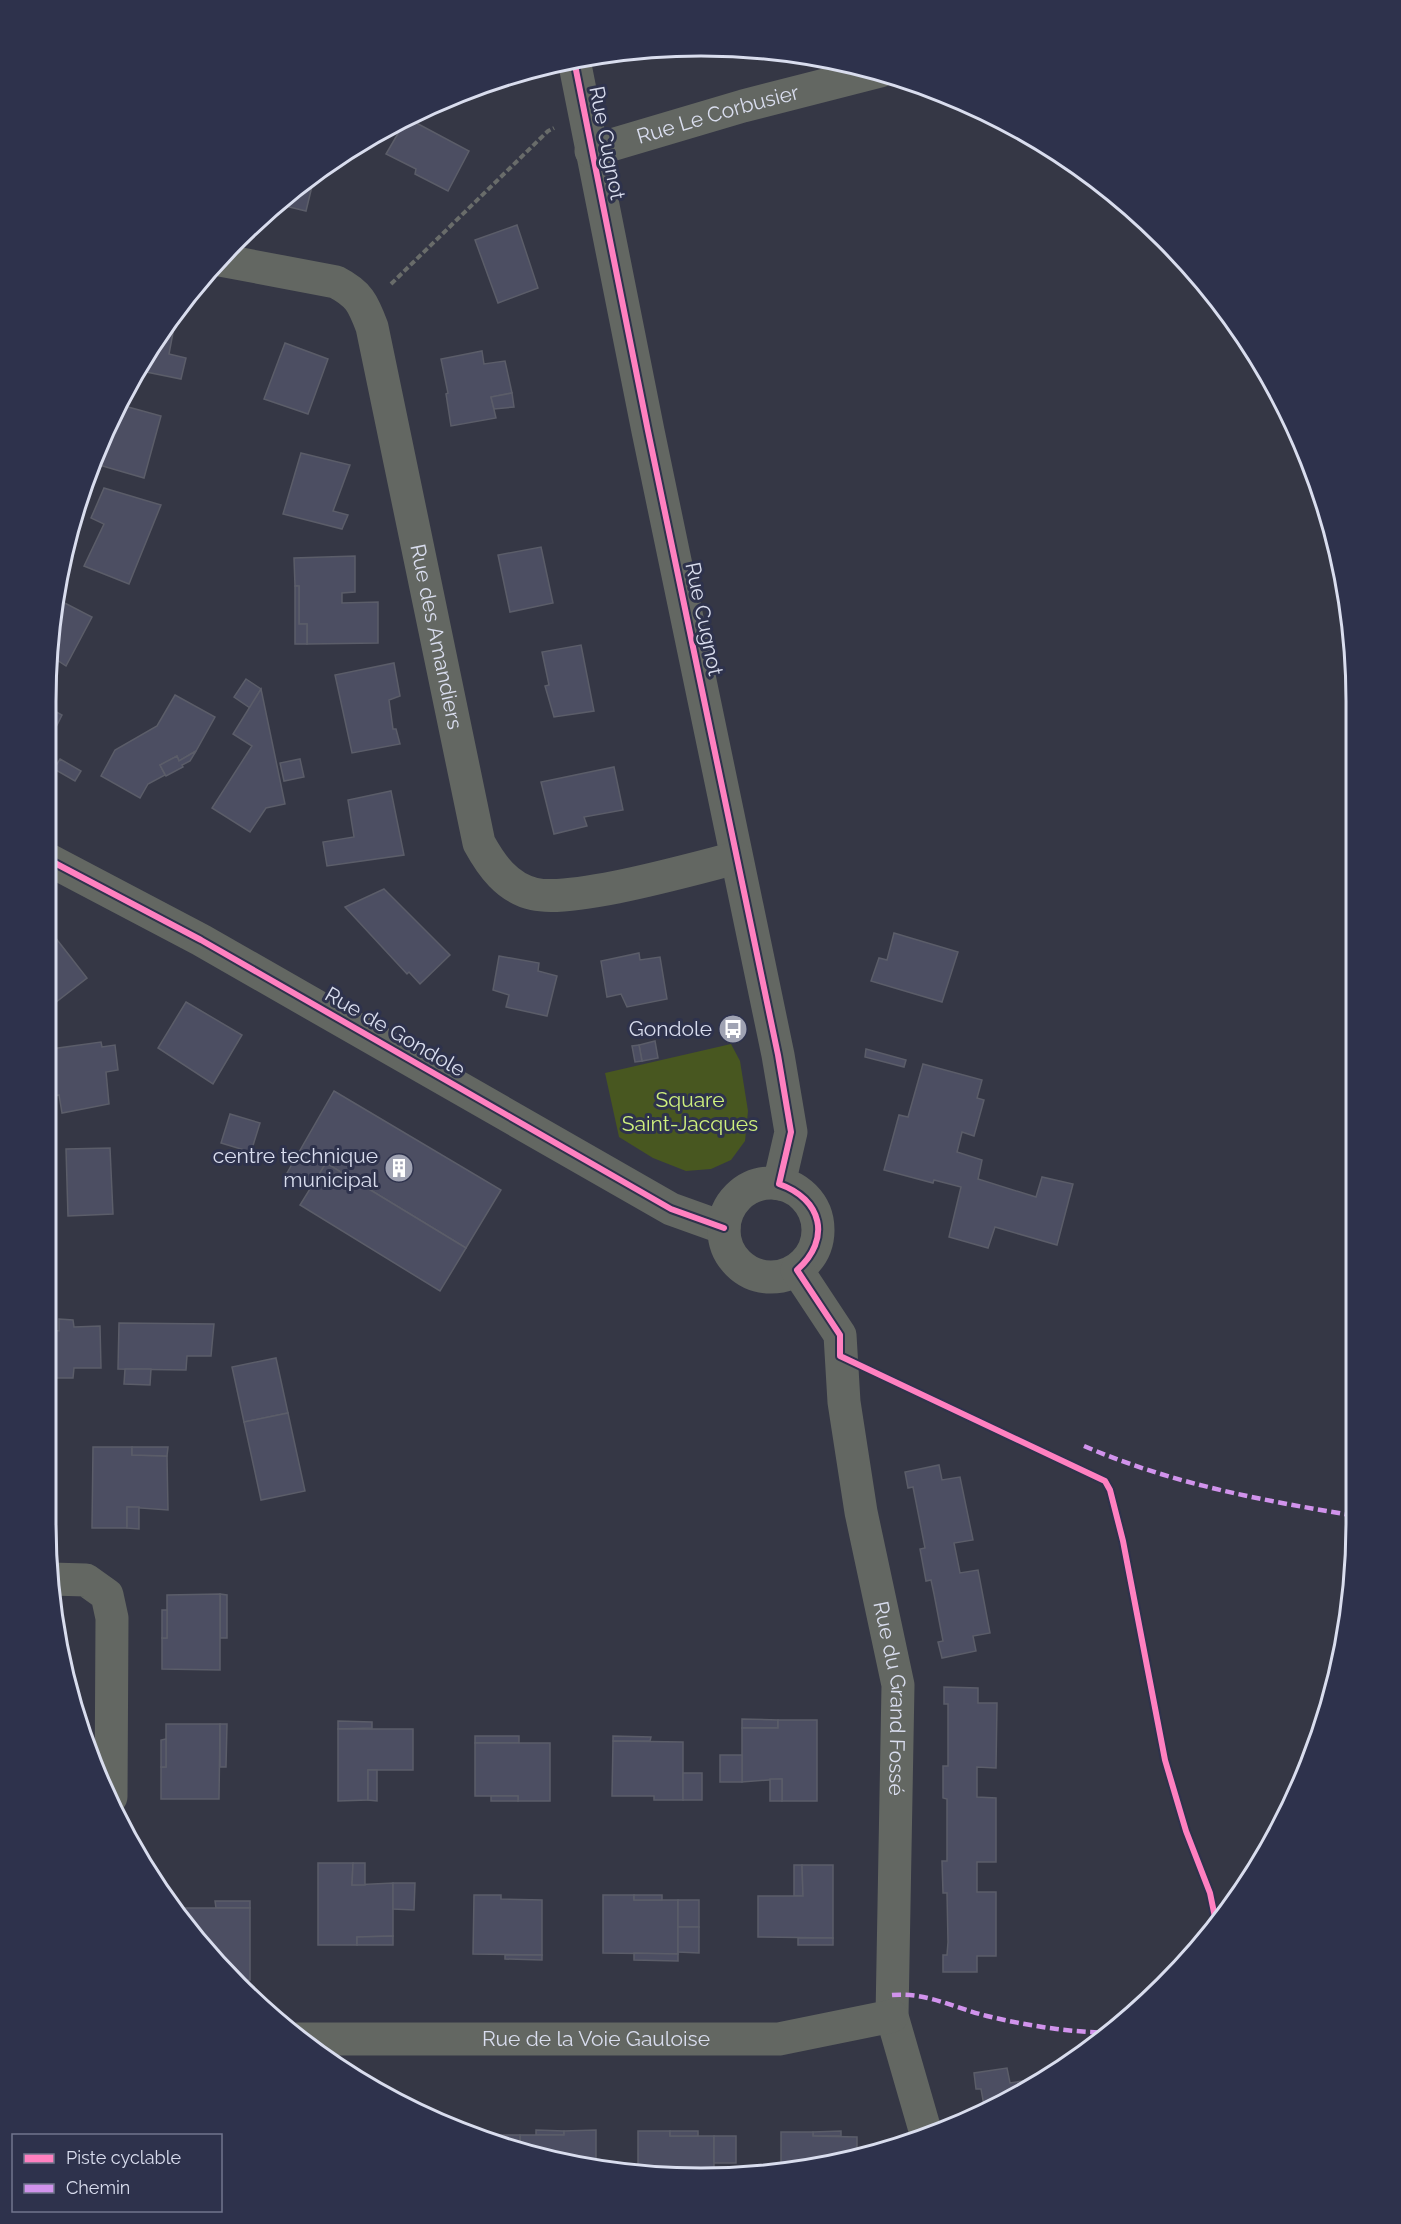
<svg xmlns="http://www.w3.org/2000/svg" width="1401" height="2224" font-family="Raleway,sans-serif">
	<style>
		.green { fill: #485720 }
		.building { fill: #4c4e62; stroke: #5b5d69; stroke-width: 1.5 }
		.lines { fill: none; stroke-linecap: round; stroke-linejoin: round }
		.path { stroke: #696c6a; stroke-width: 4; stroke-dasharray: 6 3; stroke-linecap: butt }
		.minor { stroke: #636762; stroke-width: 33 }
		.quiet { stroke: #d193ec; stroke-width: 4.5; stroke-dasharray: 9 4.5; stroke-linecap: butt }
		.cycleway-casing { stroke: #2e324c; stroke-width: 10 }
		.cycleway { stroke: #ff80c0; stroke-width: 6 }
		.labels { text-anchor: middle; stroke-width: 6; stroke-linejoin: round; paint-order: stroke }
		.street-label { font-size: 21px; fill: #d9ddee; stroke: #2e324c }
		.poi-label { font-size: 21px; fill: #d9ddee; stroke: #2e324c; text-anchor: end }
		.park-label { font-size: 21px; fill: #cff07d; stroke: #2e324c }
		.rim { fill: none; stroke: #d9ddee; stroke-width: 3 }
	</style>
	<rect width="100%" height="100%" fill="#353745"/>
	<polygon class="green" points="731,1044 740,1061 748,1111 745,1141 731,1160 711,1169 686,1171 653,1158 619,1137 605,1073"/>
	<g class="building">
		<polygon points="407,118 469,151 448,191 415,174 416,169 386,154"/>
		<polygon points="315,174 306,211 289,207 291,195 287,194"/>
		<polygon points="517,225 538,288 498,303 475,240"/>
		<polygon points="178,306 169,354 186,358 181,379 141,371"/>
		<polygon points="285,343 328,359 308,414 264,399"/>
		<polygon points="482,351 484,364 505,361 512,393 491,397 496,418 451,426 446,394 448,393 441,359"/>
		<polygon points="512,393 514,407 494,409 491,397"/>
		<polygon points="121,405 161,416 144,478 99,465 102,448 105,447 113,419"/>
		<polygon points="301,453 350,465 333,511 348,515 342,529 283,514"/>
		<polygon points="104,488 161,505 129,584 84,566 104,524 91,518"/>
		<polygon points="541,547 553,603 510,612 498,555"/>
		<polygon points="355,556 355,592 342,593 342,603 378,602 378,643 307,644 307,624 299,624 299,586 295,586 294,558"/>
		<polygon points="295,586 299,586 299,624 307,624 307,644 295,644"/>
		<polygon points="55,598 92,617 66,666 51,656 51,615"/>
		<polygon points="581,645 594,711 554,717 545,686 549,685 542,652"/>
		<polygon points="394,663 400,696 389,700 393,729 396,729 400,744 352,753 335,675"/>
		<polygon points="246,679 261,689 250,708 234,697"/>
		<polygon points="261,689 285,804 266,808 250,832 212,808 252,746 233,734"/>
		<polygon points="175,695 215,717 196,751 179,761 177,756 160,765 165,775 148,784 140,798 101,776 115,750 157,726"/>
		<polygon points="51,709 62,715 51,737"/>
		<polygon points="196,751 190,761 182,765 183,767 166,776 160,765 177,756 179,761"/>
		<polygon points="60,759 81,771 75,781 54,769"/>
		<polygon points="300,759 304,777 284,781 280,763"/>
		<polygon points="614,767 623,810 584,817 587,826 554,834 541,782"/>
		<polygon points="391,791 404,855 327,866 323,842 354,837 348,800"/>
		<polygon points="384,889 450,955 420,984 409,972 407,974 345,907"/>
		<polygon points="51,932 87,978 51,1006"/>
		<polygon points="894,933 958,952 942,1002 871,981 879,958 887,960"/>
		<polygon points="639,953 640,960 660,957 667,999 627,1007 621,994 607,997 601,961"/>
		<polygon points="499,956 539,963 538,971 557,976 547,1016 506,1007 509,995 493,990"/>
		<polygon points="186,1002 242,1035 213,1084 158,1048"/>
		<polygon points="655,1041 658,1058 642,1061 639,1045"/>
		<polygon points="101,1042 102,1047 115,1045 118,1070 106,1072 109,1104 62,1113 59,1095 51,1097 51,1049"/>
		<polygon points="639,1045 642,1061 635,1062 632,1046"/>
		<polygon points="866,1049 906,1060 904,1067 865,1057"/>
		<polygon points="923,1064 982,1080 977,1098 984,1100 974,1136 962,1132 957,1152 982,1160 978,1179 1036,1197 1042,1177 1073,1184 1057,1245 995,1227 988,1248 949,1237 961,1187 934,1180 933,1183 884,1170 899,1115 908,1117"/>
		<polygon points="334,1091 501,1190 466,1248 326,1163 310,1189 287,1173"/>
		<polygon points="230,1114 260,1123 251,1152 221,1143"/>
		<polygon points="110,1148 113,1214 68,1216 66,1149"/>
		<polygon points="326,1163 466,1248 440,1291 300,1205"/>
		<polygon points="59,1319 73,1320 74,1327 100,1326 101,1368 74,1368 73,1378 51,1378 51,1330 59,1331"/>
		<polygon points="119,1323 214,1324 211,1356 187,1356 186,1370 118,1369"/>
		<polygon points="276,1358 288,1413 244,1422 232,1367"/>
		<polygon points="125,1369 151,1369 150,1385 124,1384"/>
		<polygon points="288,1413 305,1491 261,1500 244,1422"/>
		<polygon points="93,1447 132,1447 132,1455 167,1456 168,1510 127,1507 127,1528 92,1528"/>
		<polygon points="132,1447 168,1447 167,1456 132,1455"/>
		<polygon points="939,1465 942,1480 960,1477 973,1540 954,1543 960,1573 978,1570 990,1633 973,1636 976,1651 942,1658 938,1642 943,1641 934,1594 931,1580 926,1581 920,1549 925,1548 913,1487 908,1488 905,1472"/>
		<polygon points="127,1507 139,1507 139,1529 127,1528"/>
		<polygon points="220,1594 227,1595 227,1638 220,1638"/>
		<polygon points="220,1594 220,1670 162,1669 162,1638 167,1638 167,1595"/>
		<rect x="162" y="1610" width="5" height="28"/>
		<polygon points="944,1687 978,1688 978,1703 997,1703 996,1768 977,1767 977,1797 996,1798 996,1862 977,1862 977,1892 996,1892 996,1956 977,1956 977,1972 943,1972 943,1955 947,1955 948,1942 947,1893 943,1893 942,1861 947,1861 947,1799 943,1798 943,1766 948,1766 948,1704 944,1704"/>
		<polygon points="742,1719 778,1720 778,1728 742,1728"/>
		<polygon points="778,1720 817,1720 817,1801 782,1801 782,1779 742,1782 742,1728 778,1728"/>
		<polygon points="338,1721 372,1722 372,1728 338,1729"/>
		<polygon points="166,1724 220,1724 219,1799 161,1799 161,1767 166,1767"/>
		<polygon points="220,1724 227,1724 226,1767 220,1767"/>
		<polygon points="338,1729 413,1729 413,1770 368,1770 368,1800 338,1801"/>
		<rect x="475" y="1736" width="44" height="7"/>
		<polygon points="613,1736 651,1737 650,1741 613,1741"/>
		<polygon points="166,1739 166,1767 161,1767 161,1740"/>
		<polygon points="613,1741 683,1742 683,1800 654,1800 654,1796 612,1796"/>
		<polygon points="475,1743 550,1743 550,1801 518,1801 518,1796 475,1796"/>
		<rect x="720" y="1755" width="22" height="27"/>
		<polygon points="368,1770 377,1770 377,1801 368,1800"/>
		<rect x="683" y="1773" width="19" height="27"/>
		<rect x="770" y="1779" width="12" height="22"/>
		<rect x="491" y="1796" width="27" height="5"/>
		<polygon points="318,1863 353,1863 352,1885 393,1883 393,1936 357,1937 357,1945 318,1945"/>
		<polygon points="353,1863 365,1863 365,1885 352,1885"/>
		<polygon points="794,1865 802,1865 803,1896 794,1896"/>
		<polygon points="802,1865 833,1865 833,1938 758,1937 758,1896 803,1896"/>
		<polygon points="393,1883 415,1883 414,1910 393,1909"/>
		<polygon points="474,1895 501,1895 501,1899 542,1900 542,1955 473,1954"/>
		<polygon points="603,1895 634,1895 634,1900 678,1900 678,1954 603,1953"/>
		<rect x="634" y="1895" width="28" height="5"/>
		<rect x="678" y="1900" width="21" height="27"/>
		<polygon points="215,1901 250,1901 250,1908 216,1908"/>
		<polygon points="175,1908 250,1908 250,1980 233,1980 219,1966 219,1950 203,1949 175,1913"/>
		<polygon points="678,1927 699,1927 699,1953 678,1952"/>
		<polygon points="393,1936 393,1945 357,1945 357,1937"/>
		<rect x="798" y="1938" width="35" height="7"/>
		<polygon points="210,1949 219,1950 219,1966 210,1958"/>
		<polygon points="634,1953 678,1954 678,1961 634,1960"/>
		<polygon points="505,1955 542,1955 542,1960 505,1959"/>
		<polygon points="1007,2068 1010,2083 1028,2080 1030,2087 985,2111 981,2089 976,2089 974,2073"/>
		<polygon points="536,2130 564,2131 564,2135 536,2135"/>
		<polygon points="596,2130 596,2165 520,2150 520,2135 564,2135 564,2131"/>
		<polygon points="638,2131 670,2131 670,2136 714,2136 714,2176 658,2178 638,2174"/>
		<rect x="670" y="2131" width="28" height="5"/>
		<polygon points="841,2131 841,2136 813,2136 813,2132"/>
		<polygon points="781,2132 813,2132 813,2136 857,2137 857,2159 781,2174"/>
		<polygon points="499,2135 520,2135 520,2150 499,2146"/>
		<rect x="714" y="2136" width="22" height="27"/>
	</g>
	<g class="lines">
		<polyline class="path" points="391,284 548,131 554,128"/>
		<g class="minor">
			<polyline points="574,60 648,431 778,1055 791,1132 779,1184"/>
			<path id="s1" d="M591 151 743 106 880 71"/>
			<path id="s2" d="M220 260 336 282C359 294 363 303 372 327L479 843C491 865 507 888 534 894 574 903 692 869 736 858"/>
			<polyline points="51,861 201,940 671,1209 724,1228"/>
			<circle cx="771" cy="1230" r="47"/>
			<path id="s3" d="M797 1270 840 1335 844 1402 861 1512 898 1685 892 2016 927 2137"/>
			<polyline points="51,1579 86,1580 107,1595 112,1618 111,1797"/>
			<path id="s4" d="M296 2039H779L892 2016"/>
		</g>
		<g class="quiet">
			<path d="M1084 1446C1170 1483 1259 1500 1351 1515"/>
			<path d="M892 1995C926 1992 955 2008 987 2016 1028 2026 1069 2032 1111 2033"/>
		</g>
		<g class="cycleway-casing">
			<g id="cycleway">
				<path d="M574 60 648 431 778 1055 791 1132 779 1184C822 1199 832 1239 797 1270L840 1335V1356L1105 1481 1110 1490 1123 1541 1165 1760 1186 1831 1210 1893 1217 1927"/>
				<polyline points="51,861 201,940 671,1209 724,1228"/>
			</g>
		</g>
		<use href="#cycleway" class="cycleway"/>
	</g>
	<defs>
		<g id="bus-disc" transform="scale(1.5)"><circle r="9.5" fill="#a0a3b3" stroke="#2e324c"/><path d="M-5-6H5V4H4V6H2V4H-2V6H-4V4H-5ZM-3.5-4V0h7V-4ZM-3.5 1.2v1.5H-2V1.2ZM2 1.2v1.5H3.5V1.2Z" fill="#fff"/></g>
		<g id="building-disc" transform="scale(1.5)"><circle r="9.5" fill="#a0a3b3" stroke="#2e324c"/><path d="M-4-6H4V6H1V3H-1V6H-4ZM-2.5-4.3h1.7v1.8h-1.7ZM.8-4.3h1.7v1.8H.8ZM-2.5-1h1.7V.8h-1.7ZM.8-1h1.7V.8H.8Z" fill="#fff"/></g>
	</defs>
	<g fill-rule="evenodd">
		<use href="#bus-disc" x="733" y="1029"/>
		<use href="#building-disc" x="399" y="1168"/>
	</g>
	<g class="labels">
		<g class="street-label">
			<text dy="7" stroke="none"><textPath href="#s1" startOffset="132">Rue Le Corbusier</textPath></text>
			<text transform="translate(607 143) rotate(79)" y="7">Rue Cugnot</text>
			<text transform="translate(704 619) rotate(78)" y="7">Rue Cugnot</text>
			<text dy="7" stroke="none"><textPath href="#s2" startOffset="494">Rue des Amandiers</textPath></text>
			<text transform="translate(395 1032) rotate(30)" y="7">Rue de Gondole</text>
			<text dy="7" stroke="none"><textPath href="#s3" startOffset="446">Rue du Grand Fossé</textPath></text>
			<text dy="7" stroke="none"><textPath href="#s4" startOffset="300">Rue de la Voie Gauloise</textPath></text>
		</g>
		<g class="poi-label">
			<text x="712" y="1036">Gondole</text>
			<text x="378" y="1163">centre technique<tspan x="378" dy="24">municipal</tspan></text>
		</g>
		<g class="park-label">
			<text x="690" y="1107">Square<tspan x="690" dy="24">Saint-Jacques</tspan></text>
		</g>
	</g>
	<path d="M0 0H1401V2224H0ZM701 56H701A645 645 0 0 1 1346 701V1523A645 645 0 0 1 701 2168H701A645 645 0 0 1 56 1523V701A645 645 0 0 1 701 56Z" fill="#2e324c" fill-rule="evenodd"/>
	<path class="rim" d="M701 56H701A645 645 0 0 1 1346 701V1523A645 645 0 0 1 701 2168H701A645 645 0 0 1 56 1523V701A645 645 0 0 1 701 56Z"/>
	<rect x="12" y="2134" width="210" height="78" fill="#2e324c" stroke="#72768d" stroke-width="1.5"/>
	<rect x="24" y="2154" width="30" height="9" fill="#ff80c0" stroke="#72768d" stroke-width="1.5"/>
	<text x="66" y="2164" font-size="18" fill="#d9ddee">Piste cyclable</text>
	<rect x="24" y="2184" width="30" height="9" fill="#d193ec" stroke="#72768d" stroke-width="1.5"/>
	<text x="66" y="2194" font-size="18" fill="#d9ddee">Chemin</text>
</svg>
